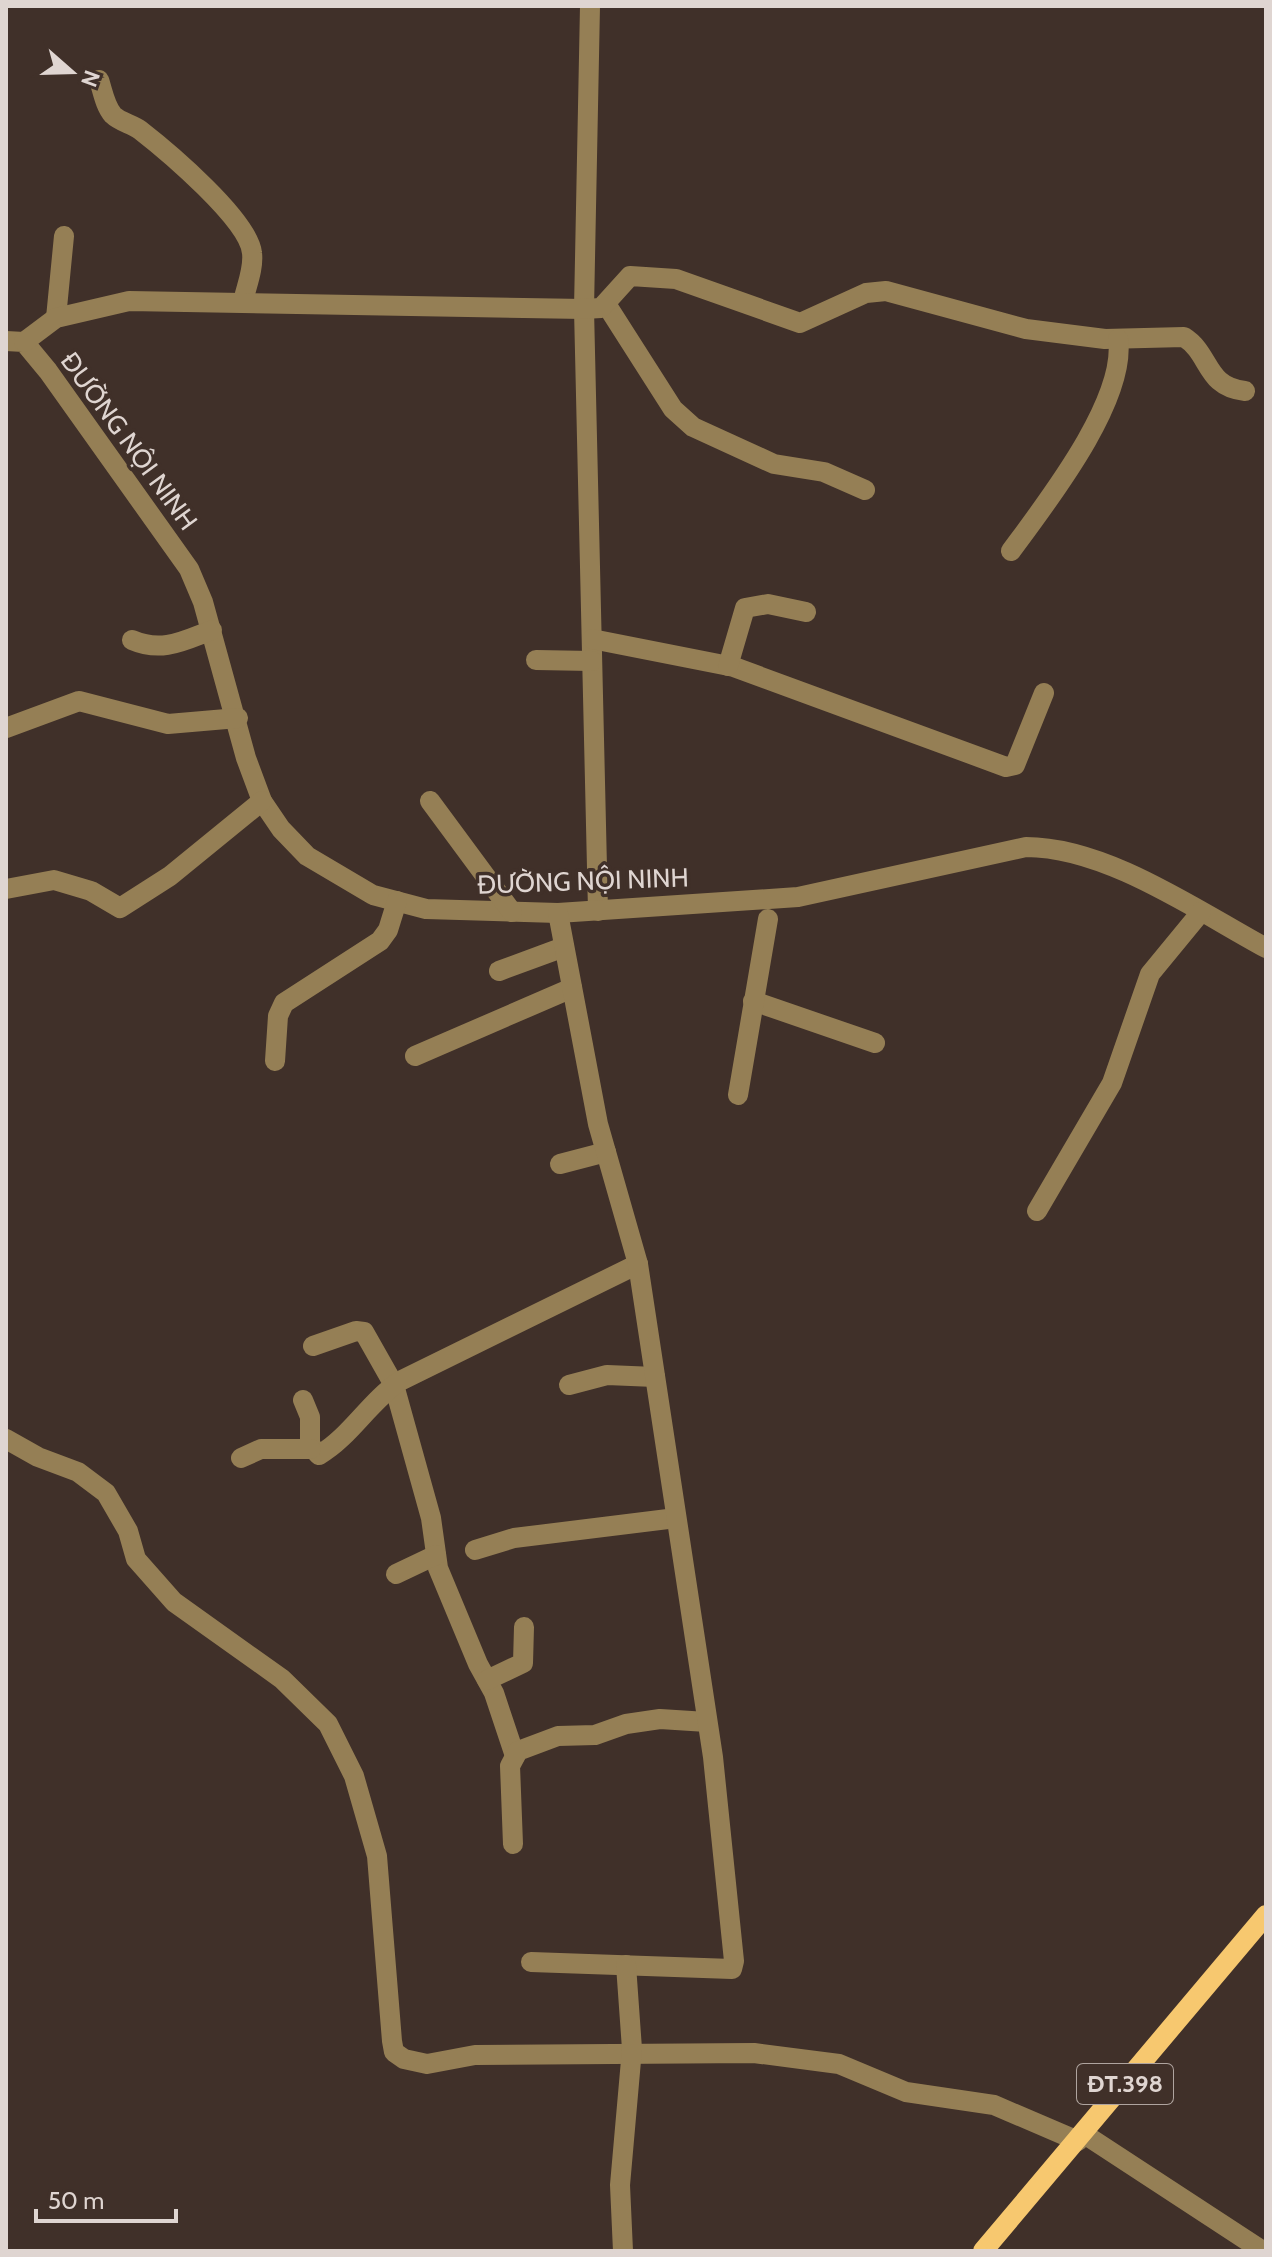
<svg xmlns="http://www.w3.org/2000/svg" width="1272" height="2257" font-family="Cabin,sans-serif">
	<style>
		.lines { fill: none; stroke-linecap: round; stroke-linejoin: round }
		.minor { stroke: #957f55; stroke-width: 20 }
		.major { stroke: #f7c86f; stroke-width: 20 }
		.labels { text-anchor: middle; stroke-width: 7; stroke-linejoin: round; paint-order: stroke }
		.shield { fill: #403029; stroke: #afa49f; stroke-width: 2 }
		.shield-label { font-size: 24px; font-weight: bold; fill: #dfd5d1 }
		.street-label { font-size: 26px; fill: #dfd5d1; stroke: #403029 }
	</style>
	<rect width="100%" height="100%" fill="#403029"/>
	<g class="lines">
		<g class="minor">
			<polyline points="590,6 584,309 598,911"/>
			<path d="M99 80C103 92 105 106 113 115 120 122 132 124 140 130 167 151 249 220 252 253 254 269 246 287 243 302"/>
			<polyline points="606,304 673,409 693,427 774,464 824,472 865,490"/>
			<polyline points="56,318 64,236"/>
			<path d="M6 341 24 342 48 371 189 569 203 602 246 758 262 801 281 829 307 856 373 895 426 909 558 913 798 897 1026 847C1106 847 1196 910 1266 948"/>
			<path d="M24 342 56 318 129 301 584 309 601 308 630 276 676 279 800 323 866 293 886 291 1026 329 1105 339 1184 337C1211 354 1205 387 1245 391"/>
			<path d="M1011 551C1047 502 1127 400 1118 339"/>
			<polyline points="592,639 734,667 1006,767 1015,765 1044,693"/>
			<path d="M132 640C162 653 183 641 212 630"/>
			<polyline points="536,660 592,661"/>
			<polyline points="728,666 745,608 768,604 806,612"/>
			<polyline points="6,728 79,701 168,724 238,718"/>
			<polyline points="430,801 512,912"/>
			<polyline points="6,889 54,880 91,891 120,908 170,876 262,801"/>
			<polyline points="499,971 564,947"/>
			<polyline points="753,1001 875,1043"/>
			<polyline points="415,1056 572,988"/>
			<polyline points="275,1061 278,1016 284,1003 380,941 388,930 397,901"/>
			<polyline points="738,1095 768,919"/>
			<polyline points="560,1164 606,1152"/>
			<polyline points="1037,1211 1112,1083 1150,974 1201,912"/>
			<polyline points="313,1346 356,1331 364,1332 394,1385 431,1518 438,1568 478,1664 494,1693 515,1756"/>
			<polyline points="569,1385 607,1375 655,1377"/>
			<path d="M303 1400 310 1417V1445L319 1455C350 1437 369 1402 400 1381L638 1264"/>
			<polyline points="6,1439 38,1457 78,1472 106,1493 128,1531 136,1559 174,1602 282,1679 328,1724 354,1776 377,1856 392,2041 394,2052 404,2059 427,2064 475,2055 754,2053 839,2064 906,2092 994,2105 1078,2141"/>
			<polyline points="241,1458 261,1449 311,1449"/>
			<polyline points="475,1550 514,1538 676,1518"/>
			<polyline points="396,1574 436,1555"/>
			<polyline points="487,1680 523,1663 524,1627"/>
			<polyline points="513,1844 510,1766 518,1751 558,1736 595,1735 626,1724 660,1719 707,1722"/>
			<polyline points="531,1962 732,1969 734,1961 713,1757 638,1264 598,1124 558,913"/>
			<polyline points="1084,2134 1263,2251"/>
			<polyline points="623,2251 620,2185 632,2049 626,1965"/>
		</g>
		<polyline class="major" points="983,2251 1266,1915"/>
	</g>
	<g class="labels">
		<rect class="shield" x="1077" y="2064" width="96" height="40" rx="6"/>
		<g class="shield-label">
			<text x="1125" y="2092">ĐT.398</text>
		</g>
		<g class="street-label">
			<text transform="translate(129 441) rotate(54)" y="9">ĐƯỜNG NỘI NINH</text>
			<text transform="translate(583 881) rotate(-2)" y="9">ĐƯỜNG NỘI NINH</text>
		</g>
	</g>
	<rect width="1272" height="2257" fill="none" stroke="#dfd5d1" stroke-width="16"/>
	<g transform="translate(72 72) rotate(110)" stroke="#403029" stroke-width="6" paint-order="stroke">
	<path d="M0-6L14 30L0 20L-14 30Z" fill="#dfd5d1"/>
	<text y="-12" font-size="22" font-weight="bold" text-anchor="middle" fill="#dfd5d1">N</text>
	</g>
	<path d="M36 2209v12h140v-12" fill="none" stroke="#dfd5d1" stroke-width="4"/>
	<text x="48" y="2209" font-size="24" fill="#dfd5d1" stroke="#403029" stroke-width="6" paint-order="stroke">50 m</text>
</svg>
